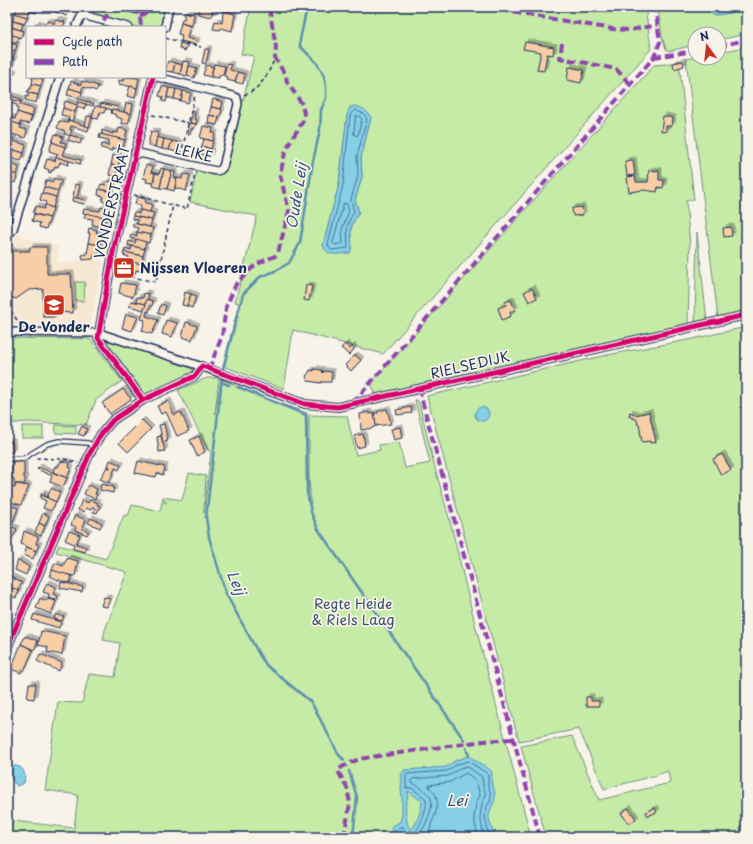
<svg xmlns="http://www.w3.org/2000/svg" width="753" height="844" font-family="'Playpen Sans',sans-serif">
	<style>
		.built { fill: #f7e8d4 }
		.green { fill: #c5eba6; stroke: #708d82; fill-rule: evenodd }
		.water { fill: #86cfe7; stroke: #5b8fb0; fill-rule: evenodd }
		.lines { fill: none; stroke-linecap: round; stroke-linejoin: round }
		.shore { stroke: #466f95; stroke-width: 1 }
		.stream { stroke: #5b8fb0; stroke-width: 2.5 }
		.building { fill: #f7cea6; stroke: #1b2f5e; filter: url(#shadow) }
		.lane-casing { stroke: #1b2f5e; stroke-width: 6 }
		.street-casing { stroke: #1b2f5e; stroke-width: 10 }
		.path { stroke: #1b2f5e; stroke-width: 1.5; stroke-dasharray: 4 3; stroke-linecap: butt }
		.lane { stroke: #f7f3e8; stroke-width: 3.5 }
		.street { stroke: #f7f3e8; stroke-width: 7 }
		.quiet { stroke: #8e44ad; stroke-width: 4; stroke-dasharray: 8 4; stroke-linecap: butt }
		.cycleway-casing { stroke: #f7f3e8; stroke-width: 8 }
		.cycleway { stroke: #d6006c; stroke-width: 5 }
		.labels { text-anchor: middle; stroke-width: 3.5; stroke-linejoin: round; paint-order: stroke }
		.street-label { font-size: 14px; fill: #1b2f5e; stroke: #f7f3e8 }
		.poi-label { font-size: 14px; font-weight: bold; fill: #1b2f5e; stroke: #f7f3e8; text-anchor: start }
		.park-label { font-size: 14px; fill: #3d556c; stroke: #f7f3e8 }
		.water-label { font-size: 15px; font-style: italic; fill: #365780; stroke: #f7f3e8 }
	</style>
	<defs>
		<filter id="shadow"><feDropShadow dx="3" dy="-3" stdDeviation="0" flood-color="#0004"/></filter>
	</defs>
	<rect width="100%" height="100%" fill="#f7f3e8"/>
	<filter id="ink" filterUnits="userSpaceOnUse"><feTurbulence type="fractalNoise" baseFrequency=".025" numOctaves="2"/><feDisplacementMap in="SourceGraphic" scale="8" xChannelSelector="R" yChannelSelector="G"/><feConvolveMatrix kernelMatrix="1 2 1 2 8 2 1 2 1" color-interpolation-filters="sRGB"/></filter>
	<g filter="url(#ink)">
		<polygon class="built" points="17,233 22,235 22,237 60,248 57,263 90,260 103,260 91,324 88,326 7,325 7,240 13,238"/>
		<g class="green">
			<polygon points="89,7 164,7 164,13 161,27 136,27 93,16 90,12"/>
			<path d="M251 7H645L651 49 383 354 293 330 284 389 223 366 239 303 235 302 257 216 190 202 197 170C207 173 219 179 226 169L254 56 241 54ZM347 115 371 118 361 157 362 177 355 200 359 212 353 222 351 230 350 253H343L323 245 339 184Z"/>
			<polygon points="658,7 746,7 746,34 719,40 719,34 695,34 695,45 669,51 666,49 662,37"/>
			<polygon points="746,47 746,312 718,318 686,59 695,57 719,58 719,52"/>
			<polygon points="679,61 694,200 686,201 690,246 688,325 378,395 375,393 371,383 654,65 666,64"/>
			<polygon points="697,232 707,321 695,324"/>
			<polygon points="75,282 85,282 84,301 76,301"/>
			<polygon points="746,327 746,837 546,837 521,746 572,736 599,800 670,783 668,771 657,775 604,789 579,729 519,741 427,396 607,355 688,340"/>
			<polygon points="7,338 90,339 122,381 96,400 86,425 27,422 7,424"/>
			<polygon points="103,339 186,365 192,369 193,372 191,374 146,395 145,395 102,340"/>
			<polygon points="207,378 219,378 215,414 221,379 235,385 236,387 307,413 309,504 311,503 309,480 309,415 347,416 356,455 380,450 379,445 399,442 405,468 430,463 415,400 417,400 419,403 435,468 451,525 477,632 531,837 7,837 7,829 11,828 13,821 74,828 78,795 45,790 58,702 82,703 89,674 115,677 120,643 103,640 105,630 127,572 56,552 59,545 106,559 124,515 128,516 132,505 160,511 162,502 166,503 166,501 162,500 163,497 182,500 189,473 206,476 204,513 211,451 208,450 178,390"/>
			<polygon points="56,425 76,426 76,434 55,433"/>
			<rect x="22" y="426" width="21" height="12"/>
		</g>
		<g class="water">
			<path d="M709 7H739C735 14 720 15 713 15L707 10Z"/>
			<path d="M355 106C363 108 367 110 371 118L361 157 362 177 355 200 359 212C356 218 351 224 351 230 350 240 354 243 350 253 337 253 328 259 323 245L339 184 347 115 350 107Z"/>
			<circle cx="482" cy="414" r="7"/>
			<path d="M469 756C475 761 488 767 492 772 492 777 491 781 492 785 493 788 495 791 495 794 496 804 488 809 489 818 490 825 494 830 493 837H389L392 826 400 822 402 814V797L401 790 402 779 401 776 404 770 446 767 456 760ZM408 791 422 801C421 812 417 822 411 831 406 824 405 812 406 803 407 798 409 796 408 791Z"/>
			<path d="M14 766C24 765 26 775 24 783L17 786C11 781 9 772 14 766Z"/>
		</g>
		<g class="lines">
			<g class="shore">
				<polygon points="355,110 364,114 367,119 357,156 358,176 351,199 354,212 349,221 347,229 348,248 332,250 329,248 328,244 343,185 350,116 353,111"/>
				<polygon points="356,116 359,116 362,119 358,135 356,136 354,134"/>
				<polygon points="344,203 347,204 349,211 342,229 343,243 335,245 333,243"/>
				<path d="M393 837 395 830 402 826 408 834H414C421 825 427 811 426 799L412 788H406V774L447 771 458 764 468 761 488 774V785L491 795 490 802 487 806 485 817 489 837"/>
				<path d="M418 837C424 829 436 805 430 796 426 791 417 785 412 783V779L448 776 460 768 467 766 482 777 483 786 486 795 482 804 480 816 484 837"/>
				<path d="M426 837C430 832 430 828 432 822 438 810 441 796 429 787V785L450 782 466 773 476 780 480 796 476 803 474 818 478 837"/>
			</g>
			<g class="stream">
				<polyline points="223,369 243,294 260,277 275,271 289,263 300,243 313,161 320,130 321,110 326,98 326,86 324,76 317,63 300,46 300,40 307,7"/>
				<polyline points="222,378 206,518 209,537 226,594 260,656 267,666 311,702 339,755 344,760"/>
				<polyline points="221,382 229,385"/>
				<polyline points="238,387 306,415 307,492 311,512 318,529 464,740"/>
				<polyline points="466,748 469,756"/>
				<polyline points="349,771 357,797 353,837"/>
			</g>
		</g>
		<g class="building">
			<polygon points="17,7 25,10 26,7 30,7 37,9 36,13 29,11 27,17 15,14"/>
			<polygon points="53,7 59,8 59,7 70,7 67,16 52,11"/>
			<polygon points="199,7 213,9 211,17 198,14"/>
			<polygon points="223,11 235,14 232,31 221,28 220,30 213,29 215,21 222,23"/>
			<polygon points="185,12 194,14 192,26 181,23 182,19 184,19"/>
			<polygon points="14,13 27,17 25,24 13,21"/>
			<polygon points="55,20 65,22 63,27 35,26 36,23 44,26 45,23 50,21 54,24"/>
			<polygon points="13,21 23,24 21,30 11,27"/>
			<polygon points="181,23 190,26 187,38 197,41 196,45 181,41 182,35 178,34"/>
			<polygon points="11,27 23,31 21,38 9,34"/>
			<polygon points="9,34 19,37 17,43 7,40 7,36 8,37"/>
			<polygon points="7,42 17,45 15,51 7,49"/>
			<polygon points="525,42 554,47 553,55 547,54 544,71 537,70 541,52 523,49"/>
			<polygon points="180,43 187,45 185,51 179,48"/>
			<polygon points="7,49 15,51 13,58 7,56"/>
			<polygon points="205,49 209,49 206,64 202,63"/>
			<polygon points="7,56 14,59 12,65 7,64"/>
			<polygon points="168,61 175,63 173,72 165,71"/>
			<polygon points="183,61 190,62 187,76 180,74"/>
			<polygon points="683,61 684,66 674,69 673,63"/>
			<polygon points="175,63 182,65 180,74 173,72"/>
			<polygon points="7,64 12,65 10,72 14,73 12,77 7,75"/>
			<polygon points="214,64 225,66 223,75 220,75 219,78 211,77"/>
			<polygon points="227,64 231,65 230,70 238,72 235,82 227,80 228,77 224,76"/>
			<polygon points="206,65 213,67 211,77 203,75"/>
			<polygon points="189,66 197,68 194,78 187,76"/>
			<polygon points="569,67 584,70 581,83 567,80"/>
			<polygon points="238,72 245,74 243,84 235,82"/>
			<polygon points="32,77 43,79 41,86 32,84 33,79 32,79"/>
			<polygon points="125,77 139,78 137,88 119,84 119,80 124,81"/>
			<polygon points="71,81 81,85 82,81 98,86 97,91 83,87 81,92 69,88"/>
			<polygon points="32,84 41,86 38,95 27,92 29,89 30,89"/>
			<polygon points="130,86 137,88 135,98 127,96"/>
			<polygon points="162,86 169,88 166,102 162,101 163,97 159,96"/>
			<polygon points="69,88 82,92 81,97 79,96 78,98 67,95"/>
			<polygon points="169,88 176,89 174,99 167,97"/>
			<polygon points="176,89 183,91 181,101 174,99"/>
			<polygon points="183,91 191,93 188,103 181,101"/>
			<polygon points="29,93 38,95 36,103 25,100 26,96 28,97"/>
			<polygon points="8,95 21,99 21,102 7,98"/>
			<polygon points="7,98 21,102 20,105 34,109 32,117 17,112 18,109 17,108 17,105 7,102"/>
			<polygon points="79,99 94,104 93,106 78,102"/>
			<polygon points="213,99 223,102 221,109 211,107"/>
			<polygon points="65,101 77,105 78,102 86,104 84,109 77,106 75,112 63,108"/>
			<polygon points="101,103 118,107 117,111 100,107"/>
			<polygon points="126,103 133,104 131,114 124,112"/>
			<polygon points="95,106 106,108 104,113 100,112 98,119 92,118"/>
			<polygon points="211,107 221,109 222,111 219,117 209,115"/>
			<polygon points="63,108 75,112 72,122 68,120 69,117 61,115"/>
			<polygon points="112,109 131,114 128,124 121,123 122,119 117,117 115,116 116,115 111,113"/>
			<polygon points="193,111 195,111 194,119 197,120 196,124 190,123"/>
			<polygon points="17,112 32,117 29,124 20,122 20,125 7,121 7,117 15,119"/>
			<polygon points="209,115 219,117 217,125 208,123"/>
			<polygon points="87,116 92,117 89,127 85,126"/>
			<polygon points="663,116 673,118 672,126 666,126 666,132 661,131"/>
			<polygon points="68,120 89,127 88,131 71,126 70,130 72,130 70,136 64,133 65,131 57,128 59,121 67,123"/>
			<polygon points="12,122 21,125 20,128 27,130 25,138 12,134 11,137 7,136 7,132 8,130 10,130"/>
			<polygon points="190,123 196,124 195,128 192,128 190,134 188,134"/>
			<polygon points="203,126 213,128 212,133 215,133 213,141 200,138"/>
			<polygon points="119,128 127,130 125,140 102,135 102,130 113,134 113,132 118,133"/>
			<polygon points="151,131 158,133 155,147 148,145"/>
			<polygon points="55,134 63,137 61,142 66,143 65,147 52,142"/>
			<polygon points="100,134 125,140 122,150 112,148 112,151 101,148 102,144 108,146 109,140 99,138"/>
			<polygon points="70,135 82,139 80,144 68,140"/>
			<polygon points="7,136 14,138 13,141 26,145 24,153 10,149 12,141 7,140"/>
			<polygon points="157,137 164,139 162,149 155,147"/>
			<polygon points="164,139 172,141 169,150 162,149"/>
			<polygon points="204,139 213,141 211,149 202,146"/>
			<polygon points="172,141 179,143 177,152 169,150"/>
			<polygon points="52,142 65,147 62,155 81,160 80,164 56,157 58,154 49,151"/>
			<polygon points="202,146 211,149 210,157 200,154"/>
			<polygon points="10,149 24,153 21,161 9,158 8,160 7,160 7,156"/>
			<polygon points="113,155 121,156 118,166 111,165"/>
			<polygon points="56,157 69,161 68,165 60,162 58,167 55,166 53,171 51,170 51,173 48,172 49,170 44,168 47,159 55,161"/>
			<polygon points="7,160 8,160 7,163 19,167 17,175 7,172"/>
			<polygon points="633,160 635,175 627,176 625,161"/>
			<polygon points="111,165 118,166 116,176 109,175"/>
			<polygon points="146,165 153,167 151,172 155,173 153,183 146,182 147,179 143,178"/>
			<polygon points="161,168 164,169 160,188 153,186 155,173 159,174"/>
			<polygon points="164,169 172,171 167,189 160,188"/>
			<polygon points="649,170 659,171 659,180 664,180 663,188 658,187 657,192 644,190 629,192 627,177 635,176 636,182 648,182"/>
			<polygon points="172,171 175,172 174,178 177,178 174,191 167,189"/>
			<polygon points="7,172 17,175 15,183 7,180"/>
			<polygon points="183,174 190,175 186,191 175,188 177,178 182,179"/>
			<polygon points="54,178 61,181 58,191 44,187 46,180 53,182"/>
			<polygon points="107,181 115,182 112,192 99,189 101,184 106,185"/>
			<polygon points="75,184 80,185 77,198 73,197"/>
			<polygon points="44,187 58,191 56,197 42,193"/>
			<polygon points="99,189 112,192 110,203 102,201 103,196 98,195"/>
			<polygon points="42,193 56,197 53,208 45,205 46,202 40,200"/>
			<polygon points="746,195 746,213 745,213 741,196"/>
			<polygon points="73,197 85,200 84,204 72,201"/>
			<polygon points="137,197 146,199 145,203 152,204 150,212 140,210 141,205 135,204"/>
			<polygon points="45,205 53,208 50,218 33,213 36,206 44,209"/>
			<polygon points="101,207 108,209 106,218 83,213 84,209 100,211"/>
			<polygon points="582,207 583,215 573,216 572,208"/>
			<polygon points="140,210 154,213 152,220 133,216 134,212 139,214"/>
			<polygon points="86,213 106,218 104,229 92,224 93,219 84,218"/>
			<polygon points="34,214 50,218 46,229 39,227 40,223 32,221"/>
			<polygon points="133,216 152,220 150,227 137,224 138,220 132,219"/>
			<polygon points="133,223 153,228 151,235 137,232 138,228 133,227"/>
			<polygon points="731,227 732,236 724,237 723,228"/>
			<polygon points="89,228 97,230 96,233 102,234 100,245 88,243 90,233 88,233"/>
			<polygon points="137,232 151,235 149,243 130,238 131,234 137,236"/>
			<polygon points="136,239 146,242 144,249 128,245 129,241 135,243"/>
			<polygon points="89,243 100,245 98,256 94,255 93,259 83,260 82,255 87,254"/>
			<polygon points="132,246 145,249 143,256 124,252 125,248 131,250"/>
			<polygon points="30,247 47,247 47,274 71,274 73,313 56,312 56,317 43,317 43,289 29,290 16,299 11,297 9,293 9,251 18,251 20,252 20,251 30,251"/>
			<polygon points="124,252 143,256 142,264 128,261 129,257 123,255"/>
			<polygon points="128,261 142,264 140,271 136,270 135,274 120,270 121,263 127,265"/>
			<polygon points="121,283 136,285 133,297 119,293"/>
			<polygon points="306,285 312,286 309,301 304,300"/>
			<polygon points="532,288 537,298 529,302 524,292"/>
			<polygon points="185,292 191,294 187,306 182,305"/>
			<polygon points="144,293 149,294 146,304 136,302 137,297 143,298"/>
			<polygon points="191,294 196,296 192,308 187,306"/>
			<polygon points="147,299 153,301 152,306 150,306 149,312 147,311 146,316 158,320 152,334 142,331 145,320 141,319"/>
			<polygon points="511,300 515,310 510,312 511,316 502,320 498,308 506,305 505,302"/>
			<polygon points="131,301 146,304 144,310 129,306"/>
			<polygon points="161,304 166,306 163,315 158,313"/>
			<polygon points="126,314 138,317 132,331 122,328"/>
			<polygon points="166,320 177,323 172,337 162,334"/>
			<polygon points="186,322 197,326 192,340 182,337"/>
			<polygon points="345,344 350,349 352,346 354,349 349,355 341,348"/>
			<polygon points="355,355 361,360 351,371 345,365"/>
			<polygon points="314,369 322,370 323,373 323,371 332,372 331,382 321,382 321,383 308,381 306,376 308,374 310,370 314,371"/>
			<polygon points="123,389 131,399 110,414 102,403"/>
			<polygon points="168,401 174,415 181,412 189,431 177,436 166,412 161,414 157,406"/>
			<polygon points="411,407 412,413 397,415 396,410"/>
			<polygon points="387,409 391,424 376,426 374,413 378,413 378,411"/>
			<polygon points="369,412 369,414 374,413 376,426 373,427 373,428 361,430 360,414"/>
			<polygon points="630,412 636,415 649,412 656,442 650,443 650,441 642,442 639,424 638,425 637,420 629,416"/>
			<polygon points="142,420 151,429 128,452 119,443"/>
			<polygon points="164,424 168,441 163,442 159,425"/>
			<polygon points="82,426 87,429 84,436 78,434"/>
			<polygon points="400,427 402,438 394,440 391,429"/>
			<polygon points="363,434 365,446 357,448 354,436"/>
			<polygon points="161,436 165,451 159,452 157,437"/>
			<polygon points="199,436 205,452 197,456 190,440"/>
			<polygon points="7,442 12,442 13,452 7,453"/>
			<polygon points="722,454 731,470 721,475 713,459"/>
			<polygon points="110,460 121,465 119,470 115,468 109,483 100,479 107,467 110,468 110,467 108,466"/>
			<polygon points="61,461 70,463 69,467 71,468 67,478 53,472 55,466 58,467"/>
			<polygon points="138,461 165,467 163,475 157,473 156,477 135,473"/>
			<polygon points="12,462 24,462 24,478 25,478 25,484 14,484 14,479 12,479"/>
			<polygon points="38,467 67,478 63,487 50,482 52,476 37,469"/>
			<polygon points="16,484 29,486 21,505 7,501 11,486 15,488"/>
			<polygon points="101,484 114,487 113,493 100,490"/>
			<polygon points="88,485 97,489 95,494 97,494 95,499 84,494"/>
			<polygon points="51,488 60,492 56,502 41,495 42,492 45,494 44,496 47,498"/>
			<polygon points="41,495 56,502 51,511 43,508 46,501 40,498"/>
			<polygon points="82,500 88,503 90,500 98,503 97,505 100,506 97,513 93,512 95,508 93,507 91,510 86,508 84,512 78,510"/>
			<polygon points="7,504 18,508 7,538"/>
			<polygon points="43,513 49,516 45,526 39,523"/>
			<polygon points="75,515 86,520 82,529 89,532 87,535 75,530 76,527 71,525"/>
			<polygon points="90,518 102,523 100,528 88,523"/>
			<polygon points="39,523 45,526 41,536 35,533"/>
			<polygon points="12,527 17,529 12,539 8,537"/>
			<polygon points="24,531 38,537 36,544 39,545 36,551 21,544"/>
			<polygon points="69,531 80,535 76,544 86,547 85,552 73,549 74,544 65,540"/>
			<polygon points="27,547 36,551 33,559 24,555"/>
			<polygon points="67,558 78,561 75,576 61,574 52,570 55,563 63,566"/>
			<polygon points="18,560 29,567 26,575 15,570"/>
			<polygon points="52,570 72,576 70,583 58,580 50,576"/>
			<polygon points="11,577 22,583 18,590 10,587 7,584 7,580 9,582"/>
			<polygon points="61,582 83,587 82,592 60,588"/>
			<polygon points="47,583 56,587 53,594 58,596 57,600 48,598 49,594 43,592"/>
			<polygon points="7,584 10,587 19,591 16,598 7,594 9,591 7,589"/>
			<polygon points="104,597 110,599 107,607 101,606"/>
			<polygon points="40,598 46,601 47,599 56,601 51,614 36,608"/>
			<polygon points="34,614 61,622 59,628 32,620"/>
			<polygon points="56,614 64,617 62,621 54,619"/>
			<polygon points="41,631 65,636 62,655 47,652 48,647 38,645"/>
			<polygon points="25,636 38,641 34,650 21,644"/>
			<polygon points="21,644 33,650 24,671 22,670 21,673 11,669"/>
			<polygon points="40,654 62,663 59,671 37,661"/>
			<polygon points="29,684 36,684 34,699 27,698"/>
			<polygon points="586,697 591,697 591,701 599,701 599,706 586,706"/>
			<polygon points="628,808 636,819 629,824 621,813"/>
			<polygon points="655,808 657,812 648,816 646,812"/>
		</g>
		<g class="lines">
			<g class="lane-casing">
				<polyline id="lane" points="7,459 24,458 47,444 59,441 88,443 94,447"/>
			</g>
			<g class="street-casing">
				<g id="street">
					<polyline points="82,15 128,27"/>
					<polyline points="76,27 86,7"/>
					<polyline points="165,27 169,7"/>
					<polyline points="135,152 216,171 220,170 223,167 238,104 237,98 233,96 157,77"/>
					<polyline points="7,233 11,232 13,229 60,77"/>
					<polyline points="7,332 99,333 209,369 305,404 338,407 746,315"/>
					<polyline points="143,400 98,338 114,247 153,77"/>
					<polyline points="7,648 90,453 101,434 113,420 143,400 195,376 202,366"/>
				</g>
			</g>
			<g class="path">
				<polyline points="7,28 14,7"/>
				<polyline points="165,38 201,47"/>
				<path d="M244 95C261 89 268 74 275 58"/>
				<polyline points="152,115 189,123"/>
				<polyline points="181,155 195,95"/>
				<polyline points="134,195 187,209 195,174"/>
				<polyline points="117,274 156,282 173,205"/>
				<polyline points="7,305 19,323 19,325"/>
				<polyline points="36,458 64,459 78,463"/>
			</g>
			<use href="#lane" class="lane"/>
			<use href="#street" class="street"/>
			<g class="quiet">
				<polyline points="490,7 511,12 613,29 630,30 658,25"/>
				<polyline points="140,16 155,7"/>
				<polyline points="103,21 113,7 138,13 140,16 141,27"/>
				<polyline points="562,43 560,58 616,69 631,85"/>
				<polyline points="719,46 746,40"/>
				<polyline points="654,57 695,51"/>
				<polyline points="209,369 222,336 226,307 236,284 252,268 261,262 275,256 278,253 289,211 280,175 285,153 290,142 303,121 304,114 302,104 287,82 286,76 275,58 276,47 269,7"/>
				<polyline points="419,389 540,837"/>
				<polyline points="353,403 654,57 660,42 655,7"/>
				<polyline points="344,837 350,803 347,788 338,771 342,767 359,759 378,756 484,741 513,739"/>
			</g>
			<g class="cycleway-casing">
				<g id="cycleway">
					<polyline points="143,400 98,338 114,247 153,77"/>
					<polyline points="7,648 90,453 101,434 113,420 143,400 195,376 202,366 305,404 338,407 746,315"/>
				</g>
			</g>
			<use href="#cycleway" class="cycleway"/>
		</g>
	</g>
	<defs>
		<g id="office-square" transform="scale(1.15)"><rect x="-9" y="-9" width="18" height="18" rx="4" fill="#c8321e" stroke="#f7f3e8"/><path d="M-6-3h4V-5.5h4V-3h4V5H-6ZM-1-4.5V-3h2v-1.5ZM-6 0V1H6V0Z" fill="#fff"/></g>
		<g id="school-square" transform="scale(1.15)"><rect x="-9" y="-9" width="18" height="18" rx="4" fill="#c8321e" stroke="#f7f3e8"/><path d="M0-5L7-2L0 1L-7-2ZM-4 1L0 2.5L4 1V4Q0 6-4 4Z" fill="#fff"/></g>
	</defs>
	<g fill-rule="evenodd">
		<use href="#office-square" x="124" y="268"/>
		<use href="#school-square" x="54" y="305"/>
	</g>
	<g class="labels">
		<g class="street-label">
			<text transform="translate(194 153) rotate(13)" y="5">LEIKE</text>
			<text transform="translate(112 202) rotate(-77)" y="5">VONDERSTRAAT</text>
			<text transform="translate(470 365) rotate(-13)" y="5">RIELSEDIJK</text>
		</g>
		<g class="poi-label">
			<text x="140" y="273">Nijssen Vloeren</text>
			<text x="54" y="332" text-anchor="middle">De Vonder</text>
		</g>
		<g class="park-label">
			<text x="353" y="609">Regte Heide<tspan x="353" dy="16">&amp; Riels Laag</tspan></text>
		</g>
		<g class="water-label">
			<text transform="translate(297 196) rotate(-81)" y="5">Oude Leij</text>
			<text transform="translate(236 583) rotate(67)" y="5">Leij</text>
			<text x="457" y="806">Lei</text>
		</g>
	</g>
	<rect width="753" height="844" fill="none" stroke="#f7f3e8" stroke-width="24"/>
	<rect x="12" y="12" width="729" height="820" fill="none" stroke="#1b2f5e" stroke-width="1.5" filter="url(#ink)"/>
	<rect x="26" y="26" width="140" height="52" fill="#f7f3e8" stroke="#9fa5b1"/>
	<rect x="34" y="39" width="20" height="6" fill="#d6006c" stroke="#9fa5b1"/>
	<text x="62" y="46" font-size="12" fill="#1b2f5e">Cycle path</text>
	<rect x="34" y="59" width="20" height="6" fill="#8e44ad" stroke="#9fa5b1"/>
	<text x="62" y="66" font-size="12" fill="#1b2f5e">Path</text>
	<g transform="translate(707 46) rotate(345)"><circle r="19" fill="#f7f3e8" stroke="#9fa5b1"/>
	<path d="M0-3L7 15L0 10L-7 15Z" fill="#c8321e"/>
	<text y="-6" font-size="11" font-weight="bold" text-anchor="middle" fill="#1b2f5e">N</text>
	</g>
</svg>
